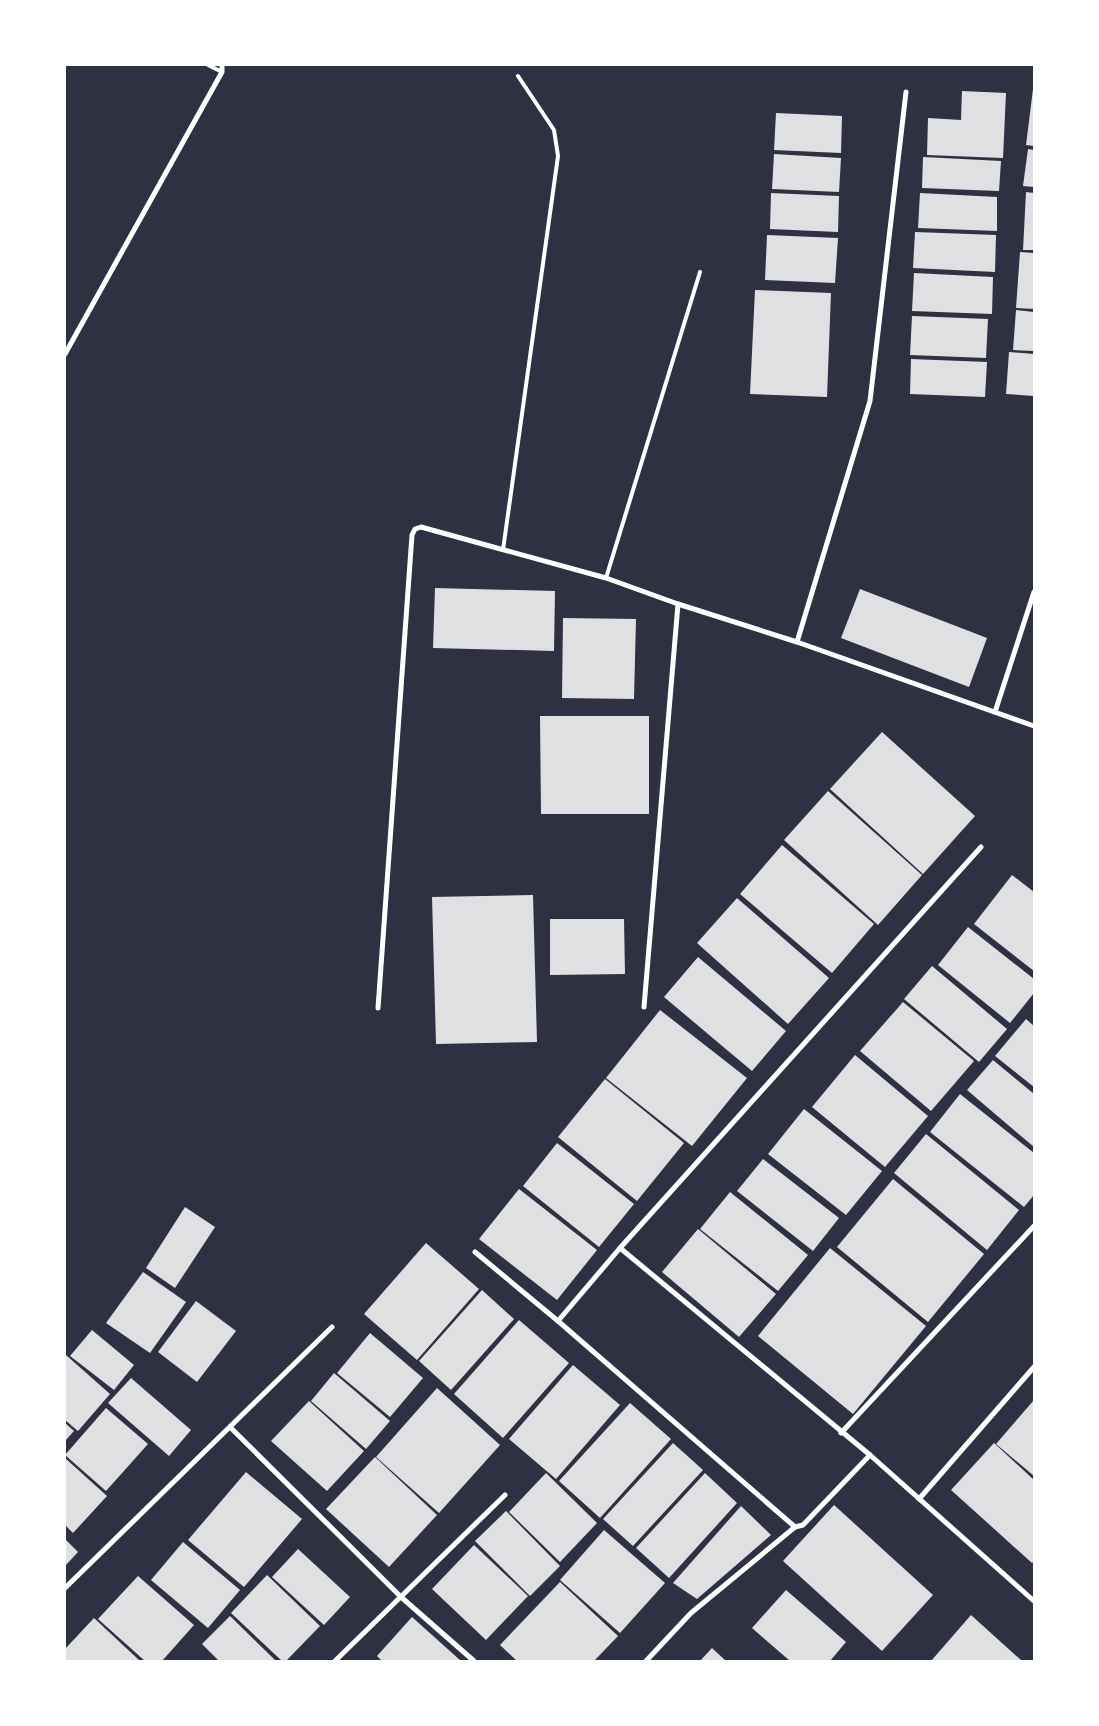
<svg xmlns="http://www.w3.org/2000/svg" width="1099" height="1726" font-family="'Fira Sans Condensed',sans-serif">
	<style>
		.building { fill: #e0e0e3 }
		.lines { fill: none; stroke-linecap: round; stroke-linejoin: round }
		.service { stroke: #fff; stroke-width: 4 }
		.minor { stroke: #fff; stroke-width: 5 }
	</style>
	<rect width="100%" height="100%" fill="#2d3142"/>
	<g class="building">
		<polygon points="1033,89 1034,89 1034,146 1026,145"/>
		<polygon points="962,91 1006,93 1003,158 927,155 928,118 961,120"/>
		<polygon points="776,113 842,116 841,153 774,150"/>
		<polygon points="1028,149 1034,150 1034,187 1023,186"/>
		<polygon points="774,154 841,158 839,192 772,189"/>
		<polygon points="923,157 1001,161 999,191 922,188"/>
		<polygon points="1026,192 1034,193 1034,250 1023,250"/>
		<polygon points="771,193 839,196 838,232 770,229"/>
		<polygon points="920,193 997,197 997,231 918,228"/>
		<polygon points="915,232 996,235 995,272 913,268"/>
		<polygon points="767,235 838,238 835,283 765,280"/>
		<polygon points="1020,252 1034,253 1034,309 1016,308"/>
		<polygon points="914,273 993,277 992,314 912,311"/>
		<polygon points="755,290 831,293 827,397 750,394"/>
		<polygon points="1016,310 1034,312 1034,351 1013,350"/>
		<polygon points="912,316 988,319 986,358 910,355"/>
		<polygon points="1009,352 1034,354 1034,396 1006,394"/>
		<polygon points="911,359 987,362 985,397 910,394"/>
		<polygon points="435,588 555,591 554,651 433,648"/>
		<polygon points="860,589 987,638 969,687 841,638"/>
		<polygon points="563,618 636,619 634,699 562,698"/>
		<polygon points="540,716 649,716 649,814 541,814"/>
		<polygon points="882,732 975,816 923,874 830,789"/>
		<polygon points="828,791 922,875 878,925 784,840"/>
		<polygon points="782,845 874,924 832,973 740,894"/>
		<polygon points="1012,875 1034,892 1034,971 974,924"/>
		<polygon points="533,895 537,1042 436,1044 432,897"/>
		<polygon points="737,898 829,978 788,1024 697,943"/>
		<polygon points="550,919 624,919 625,974 550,975"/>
		<polygon points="968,927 1034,979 1034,993 1010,1023 938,965"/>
		<polygon points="698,957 786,1031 752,1071 664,997"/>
		<polygon points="932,966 1007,1029 979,1062 904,999"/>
		<polygon points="903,1002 974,1061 931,1111 860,1051"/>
		<polygon points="660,1010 747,1078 692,1146 606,1078"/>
		<polygon points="1026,1019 1034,1026 1034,1087 995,1056"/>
		<polygon points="855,1055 928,1116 885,1167 812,1107"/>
		<polygon points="993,1060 1034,1094 1034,1147 967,1090"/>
		<polygon points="605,1079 684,1143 637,1201 558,1137"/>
		<polygon points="960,1094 1034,1153 1034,1195 1024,1207 930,1132"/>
		<polygon points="804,1109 882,1171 846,1215 768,1154"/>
		<polygon points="926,1134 1019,1210 987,1250 894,1173"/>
		<polygon points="557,1143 634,1204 599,1247 523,1186"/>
		<polygon points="763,1159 839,1218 813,1251 737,1191"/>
		<polygon points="893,1179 984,1254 928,1322 837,1247"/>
		<polygon points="519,1189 597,1250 557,1300 479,1239"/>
		<polygon points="730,1192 808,1255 778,1291 700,1229"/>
		<polygon points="185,1207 215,1227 175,1288 146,1268"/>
		<polygon points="698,1229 776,1294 739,1337 662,1272"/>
		<polygon points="426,1243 479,1289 417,1360 364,1314"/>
		<polygon points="830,1248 926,1326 853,1414 758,1336"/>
		<polygon points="143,1272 186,1302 150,1353 106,1323"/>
		<polygon points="482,1290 514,1319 451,1390 419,1361"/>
		<polygon points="196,1301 236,1331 197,1382 158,1352"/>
		<polygon points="519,1320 569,1363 503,1438 454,1394"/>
		<polygon points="92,1330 134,1365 114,1390 70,1356"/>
		<polygon points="370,1333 423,1378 390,1417 337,1373"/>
		<polygon points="66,1355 110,1394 78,1431 65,1420"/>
		<polygon points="573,1365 620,1405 556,1479 509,1439"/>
		<polygon points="334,1373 390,1421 366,1449 311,1401"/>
		<polygon points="131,1378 191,1430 169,1456 108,1403"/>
		<polygon points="437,1388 500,1445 439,1513 376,1457"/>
		<polygon points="1034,1400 1034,1476 996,1444"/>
		<polygon points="309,1401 364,1451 327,1491 271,1441"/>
		<polygon points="630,1403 671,1439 600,1518 559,1481"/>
		<polygon points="106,1408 148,1444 106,1491 65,1455"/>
		<polygon points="65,1423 74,1431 65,1441"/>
		<polygon points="673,1443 703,1470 633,1546 603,1519"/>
		<polygon points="994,1443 1034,1480 1034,1561 1032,1563 951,1490"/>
		<polygon points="375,1457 437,1515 389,1567 326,1509"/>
		<polygon points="65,1458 107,1496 73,1533 65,1525"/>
		<polygon points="246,1472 302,1519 244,1587 188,1540"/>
		<polygon points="546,1473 597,1523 560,1562 509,1512"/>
		<polygon points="705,1473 737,1503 669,1578 636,1548"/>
		<polygon points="834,1505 933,1595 882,1651 783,1561"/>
		<polygon points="741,1506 771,1535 697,1599 673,1583"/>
		<polygon points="506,1511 560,1566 530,1596 475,1541"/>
		<polygon points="604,1530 665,1583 620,1633 560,1580"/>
		<polygon points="65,1539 78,1552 65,1566"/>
		<polygon points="183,1542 240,1590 208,1628 151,1580"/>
		<polygon points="474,1545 528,1596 486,1640 432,1589"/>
		<polygon points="298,1549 350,1597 324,1625 272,1577"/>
		<polygon points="267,1575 320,1626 286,1661 282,1661 231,1613"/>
		<polygon points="138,1576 194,1625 162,1661 145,1661 98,1619"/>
		<polygon points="560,1582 618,1636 594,1661 517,1661 500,1645"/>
		<polygon points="786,1590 846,1642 830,1661 790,1661 752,1628"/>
		<polygon points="971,1615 1022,1661 931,1661"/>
		<polygon points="230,1616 276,1661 219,1661 202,1644"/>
		<polygon points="412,1617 461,1661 382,1661 377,1656"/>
		<polygon points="94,1618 140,1661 65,1661 65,1649"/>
		<polygon points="712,1648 726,1661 700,1661"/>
	</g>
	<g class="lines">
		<g class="service">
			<polyline points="208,65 222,72"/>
			<polyline points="503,550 558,156 554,130 518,76"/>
			<polyline points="606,578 700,272"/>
		</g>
		<g class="minor">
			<polyline points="65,354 222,72 222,65"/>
			<polyline points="797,642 870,401 906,92"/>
			<polyline points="995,712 1034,592"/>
			<polyline points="644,1007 678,604"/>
			<polyline points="378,1008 412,535 415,529 421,527 606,578 678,604 797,642 1034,726"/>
			<polyline points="620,1248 870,1455 1034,1601"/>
			<polyline points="475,1252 558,1321 795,1527 803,1525 870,1455"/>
			<polyline points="558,1321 620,1248 981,847"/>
			<polyline points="230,1427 401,1597 474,1661"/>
			<polyline points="841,1433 1034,1226"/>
			<polyline points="919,1499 1034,1367"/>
			<polyline points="65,1588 332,1327"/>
			<polyline points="335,1661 505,1495"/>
			<polyline points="646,1661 691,1613 795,1527"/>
		</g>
	</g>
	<rect width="1099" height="1726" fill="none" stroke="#ffffff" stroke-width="132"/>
</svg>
